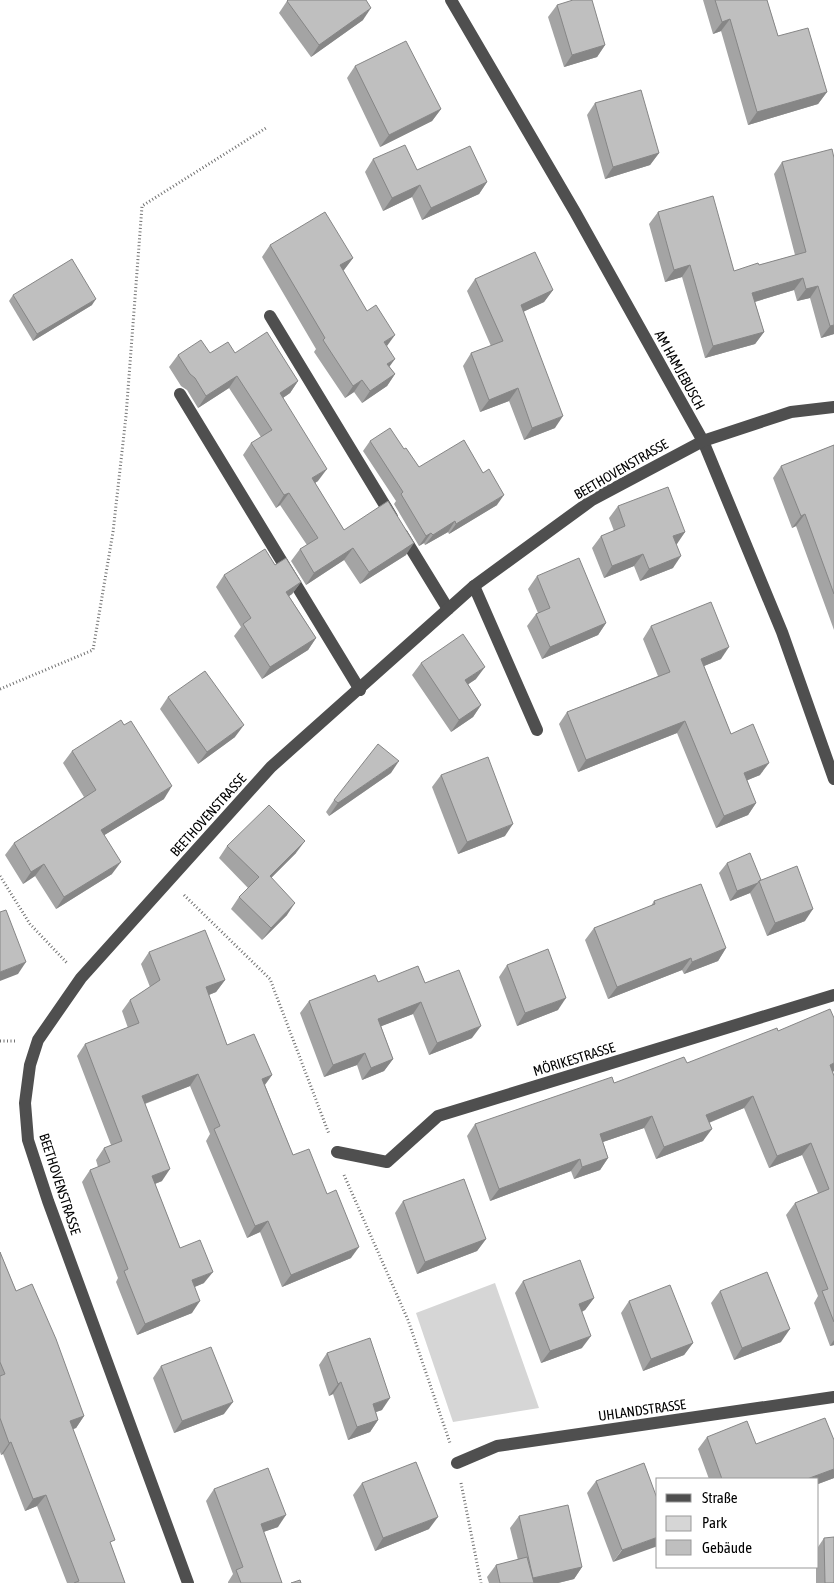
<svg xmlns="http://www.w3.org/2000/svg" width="834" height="1583" font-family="'Asap Condensed',sans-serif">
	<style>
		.green { fill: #d6d6d6 }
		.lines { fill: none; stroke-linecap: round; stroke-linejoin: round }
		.path { stroke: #717171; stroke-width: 3; stroke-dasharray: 1 2.5; stroke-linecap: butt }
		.minor { stroke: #4f4f4f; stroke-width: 12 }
		.wall { fill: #a4a4a4 }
		.shaded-wall { fill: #868686 }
		.building { fill: #bfbfbf; stroke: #868686 }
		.labels { text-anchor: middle; stroke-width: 5; stroke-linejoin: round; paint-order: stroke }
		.street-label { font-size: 14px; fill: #000; stroke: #fff }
	</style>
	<rect width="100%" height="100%" fill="#fff"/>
	<polygon class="green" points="495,1283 539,1408 453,1422 416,1313"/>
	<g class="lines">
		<g class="path">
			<polyline points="0,689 93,650 113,532 126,416 142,206 266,128"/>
			<polyline points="0,876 30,924 67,963"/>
			<polyline points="184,895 270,979 329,1134"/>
			<polyline points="0,1041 15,1041"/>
			<polyline points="344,1175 408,1320 450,1443"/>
			<polyline points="461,1483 481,1583"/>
		</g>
		<g class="minor">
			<polyline points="451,0 575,212 703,441 782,632 834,779"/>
			<polyline points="270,316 392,517"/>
			<polyline points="180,394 360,690"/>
			<polyline points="402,534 448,609"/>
			<polyline points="474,586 537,730"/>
			<polyline points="337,1152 387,1162 438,1116 834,995"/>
			<polyline points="457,1463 497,1446 834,1397"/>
			<polyline points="188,1583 48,1201 28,1140 25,1103 30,1065 38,1040 81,978 271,767 474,586 592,500 703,441 791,412 834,407"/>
		</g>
	</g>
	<g class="wall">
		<polygon points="703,0 767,0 778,36 827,92 818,104 748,125 721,31 713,34"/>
		<polygon points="287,1 363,20 311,57 279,13"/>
		<polygon points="557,5 605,45 597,57 564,67 548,17"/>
		<polygon points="355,66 441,109 432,121 380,147 347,78"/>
		<polygon points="595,103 659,153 650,165 605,179 587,115"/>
		<polygon points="834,158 834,334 821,338 810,298 797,301 794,290 755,302 764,332 755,344 705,358 682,277 665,282 649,224 658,212 734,271 759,265 795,255 774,174 782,162"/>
		<polygon points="373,159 417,170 487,182 479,194 422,220 412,197 383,211 365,172"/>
		<polygon points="270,245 353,258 343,271 387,346 389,366 395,374 387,386 362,403 354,392 345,398 314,352 316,349 262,257"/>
		<polygon points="475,279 553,290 544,302 523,312 555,428 524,440 509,401 480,412 463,366 471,353 491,346 467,291"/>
		<polygon points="13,295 92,305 33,341 9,301"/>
		<polygon points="210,353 235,353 298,381 290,393 283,398 318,481 315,483 344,530 406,555 360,584 344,560 306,585 291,561 300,549 307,545 280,505 276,508 243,455 251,443 261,437 229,388 198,408 187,390 181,386 169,367 178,355"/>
		<polygon points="370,441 404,449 419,467 497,505 449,534 448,532 425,545 424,543 419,546 394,504 396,501 363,451"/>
		<polygon points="834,445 834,630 796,526 792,528 773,478 781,466"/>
		<polygon points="618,506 685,532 676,544 673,568 640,581 634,566 604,578 592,548 601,536 614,531 609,518"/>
		<polygon points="275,565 301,582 292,594 289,596 316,638 308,650 262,679 234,636 241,627 216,587 224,575"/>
		<polygon points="537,576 606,623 598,635 542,659 527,626 536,614 538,613 528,589"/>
		<polygon points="651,626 721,659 704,666 731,734 760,775 747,780 756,803 748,815 716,828 677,733 578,772 559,724 567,712 658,676 643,639"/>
		<polygon points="421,663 476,679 468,684 481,705 473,717 451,732 412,675"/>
		<polygon points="168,697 235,737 198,764 160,709"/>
		<polygon points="72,751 164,799 104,835 112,874 56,909 35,876 23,884 5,855 14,843 84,797 63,763"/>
		<polygon points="391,773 329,816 326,812 334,800"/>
		<polygon points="441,775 505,836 458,854 432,787"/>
		<polygon points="227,846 296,853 271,878 287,915 262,940 231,909 239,897 248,888 219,858"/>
		<polygon points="727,863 761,880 805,921 767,936 750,893 730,901 719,873"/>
		<polygon points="654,901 726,948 718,961 684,974 682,970 608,999 585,940 594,928 651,906"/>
		<polygon points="149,952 225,980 216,992 209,995 227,1045 272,1075 265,1085 293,1155 351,1258 282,1287 260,1232 247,1238 206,1141 210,1134 190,1086 145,1104 162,1181 155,1184 180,1248 204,1283 194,1287 192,1313 137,1335 116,1282 118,1278 82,1182 90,1170 98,1167 96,1160 104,1148 111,1145 77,1056 85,1044 128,1028 122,1011 130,1000 150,987 141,964"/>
		<polygon points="507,965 558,1010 517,1026 499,977"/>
		<polygon points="378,982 425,983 472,1038 429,1055 413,1014 381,1026 393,1059 384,1071 362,1080 357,1065 324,1077 300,1013 309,1001"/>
		<polygon points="834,1018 834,1071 833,1072 834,1076 834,1345 830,1346 814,1303 818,1296 786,1215 795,1203 818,1193 802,1155 769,1168 744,1108 709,1123 703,1141 656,1159 644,1128 603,1142 608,1158 600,1170 574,1179 571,1171 490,1201 467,1136 475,1124 614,1083 687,1063 778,1031"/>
		<polygon points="403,1201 486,1239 477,1251 417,1274 395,1213"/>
		<polygon points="0,1252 16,1291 84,1416 76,1428 73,1429 111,1545 125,1583 67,1583 37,1506 25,1511 3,1454 1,1455 0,1452"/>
		<polygon points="523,1281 594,1298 585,1310 582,1312 582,1348 541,1363 515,1293"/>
		<polygon points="720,1291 781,1342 734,1360 711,1303"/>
		<polygon points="629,1301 693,1343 684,1355 643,1371 621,1313"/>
		<polygon points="327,1353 382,1410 376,1412 378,1420 370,1432 348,1440 333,1394 329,1396 319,1365"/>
		<polygon points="161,1366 224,1414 174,1433 153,1378"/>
		<polygon points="707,1437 756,1444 834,1469 834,1478 818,1484 818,1479 709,1479 698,1449"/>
		<polygon points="596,1481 658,1501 613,1562 587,1493"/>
		<polygon points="362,1483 429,1529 375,1551 353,1495"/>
		<polygon points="214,1489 278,1527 263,1532 282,1583 228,1583 228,1582 233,1574 206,1501"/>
		<polygon points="519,1516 582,1567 574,1579 558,1583 489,1583 487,1577 496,1565 518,1560 510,1528"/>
		<polygon points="824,1538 834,1583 816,1583 816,1567 818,1567 818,1547"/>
	</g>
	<g class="shaded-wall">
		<polygon points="371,8 363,20 311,57 319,45"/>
		<polygon points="730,19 721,31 713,34 722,22"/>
		<polygon points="605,45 597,57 564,67 572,55"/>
		<polygon points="827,92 818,104 748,125 757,112"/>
		<polygon points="441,109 432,121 380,147 389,135"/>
		<polygon points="659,153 650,165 605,179 613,167"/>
		<polygon points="487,182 479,194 422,220 431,208"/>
		<polygon points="420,185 412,197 383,211 392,198"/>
		<polygon points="353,258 344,270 332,277 340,265"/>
		<polygon points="690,265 682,277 665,282 674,270"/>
		<polygon points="803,278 794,290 744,305 752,293"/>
		<polygon points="818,286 810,298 797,301 806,289"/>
		<polygon points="553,290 544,302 512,317 521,305"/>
		<polygon points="96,299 92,305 33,341 37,334"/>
		<polygon points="834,325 834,334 821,338 830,326"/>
		<polygon points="764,332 755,344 705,358 713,346"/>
		<polygon points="395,335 387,346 384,342"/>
		<polygon points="395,359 387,370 387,364"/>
		<polygon points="395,374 387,386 362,403 370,391"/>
		<polygon points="237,376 229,388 198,408 206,396"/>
		<polygon points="362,380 354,392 345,398 353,386"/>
		<polygon points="298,381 290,393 271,406 280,393"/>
		<polygon points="518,388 509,401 480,412 489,400"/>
		<polygon points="563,416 555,428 524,440 532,428"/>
		<polygon points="327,469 318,481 303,490 312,478"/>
		<polygon points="289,493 280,505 276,508 284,495"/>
		<polygon points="504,495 497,505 449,534 456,524"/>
		<polygon points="805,514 796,526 792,528 801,516"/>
		<polygon points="455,521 448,532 425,545 433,535"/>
		<polygon points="685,532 677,544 665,548 673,536"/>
		<polygon points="431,533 424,543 419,546 426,536"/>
		<polygon points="414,543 406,555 360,584 369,572"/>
		<polygon points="353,548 344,560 306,585 314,573"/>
		<polygon points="643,554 634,566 604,578 612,566"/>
		<polygon points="681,556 673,568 640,581 649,569"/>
		<polygon points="301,582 292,594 278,604 286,592"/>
		<polygon points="606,623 598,635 542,659 550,647"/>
		<polygon points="316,638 308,650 262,679 270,667"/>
		<polygon points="729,647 721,659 692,671 701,659"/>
		<polygon points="485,667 476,679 457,692 465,680"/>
		<polygon points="481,705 473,717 451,732 459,720"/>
		<polygon points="685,721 677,733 578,772 586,760"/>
		<polygon points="244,725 235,737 198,764 207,752"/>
		<polygon points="399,761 391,773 329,816 338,803"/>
		<polygon points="769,763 760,775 736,785 744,773"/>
		<polygon points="172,786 164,799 93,842 101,830"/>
		<polygon points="756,803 748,815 716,828 724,816"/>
		<polygon points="513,824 505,836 458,854 467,842"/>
		<polygon points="305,841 296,853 261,888 270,876"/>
		<polygon points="121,862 112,874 56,909 64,897"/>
		<polygon points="44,864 35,876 23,884 31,872"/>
		<polygon points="758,883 750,893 730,901 737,891"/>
		<polygon points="295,903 287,915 262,940 271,928"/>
		<polygon points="813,909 805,921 767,936 775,923"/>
		<polygon points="726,948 718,961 684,974 692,962"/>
		<polygon points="691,958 682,970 608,999 617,987"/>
		<polygon points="26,962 18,974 0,981 0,972"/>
		<polygon points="225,980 216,992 198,999 206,987"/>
		<polygon points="566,998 558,1010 517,1026 525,1013"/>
		<polygon points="421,1002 413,1014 369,1031 378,1019"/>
		<polygon points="481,1026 472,1038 429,1055 437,1043"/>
		<polygon points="365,1053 357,1065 324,1077 333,1065"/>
		<polygon points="393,1059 384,1071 362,1080 371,1068"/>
		<polygon points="834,1063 834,1071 821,1077 830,1065"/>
		<polygon points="198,1074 190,1086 133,1108 142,1096"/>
		<polygon points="272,1075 263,1087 262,1079"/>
		<polygon points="753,1096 744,1108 698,1127 706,1115"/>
		<polygon points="652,1116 644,1128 591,1146 600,1134"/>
		<polygon points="712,1129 703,1141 656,1159 664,1147"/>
		<polygon points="811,1143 802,1155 769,1168 777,1156"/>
		<polygon points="608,1158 600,1170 574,1179 582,1167"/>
		<polygon points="580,1159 571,1171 490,1201 499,1189"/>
		<polygon points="170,1169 162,1181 144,1188 152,1176"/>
		<polygon points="268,1221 260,1232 247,1238 255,1226"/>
		<polygon points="486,1239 477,1251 417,1274 425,1262"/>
		<polygon points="359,1247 351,1258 282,1287 291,1275"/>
		<polygon points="213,1272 204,1283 183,1292 192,1280"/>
		<polygon points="594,1298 585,1310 570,1316 579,1304"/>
		<polygon points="200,1301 192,1313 137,1335 145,1324"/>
		<polygon points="790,1329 781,1342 734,1360 742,1348"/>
		<polygon points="591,1336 582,1348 541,1363 550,1351"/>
		<polygon points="834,1340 834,1345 830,1346"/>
		<polygon points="693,1343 684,1355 643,1371 651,1359"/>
		<polygon points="341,1382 333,1394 329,1396 338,1384"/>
		<polygon points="390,1398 382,1410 364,1416 373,1404"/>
		<polygon points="233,1402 224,1414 174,1433 182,1421"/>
		<polygon points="84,1416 76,1428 62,1433 70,1421"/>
		<polygon points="378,1420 370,1432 348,1440 357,1427"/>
		<polygon points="11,1442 3,1454 1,1455 9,1443"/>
		<polygon points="834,1469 834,1478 818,1484 818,1479 807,1479"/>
		<polygon points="46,1495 37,1506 25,1511 33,1499"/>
		<polygon points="286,1515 278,1527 252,1536 261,1524"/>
		<polygon points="438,1517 429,1529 375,1551 383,1538"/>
		<polygon points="658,1537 658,1546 613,1562 622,1550"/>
		<polygon points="582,1567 574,1579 558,1583 530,1583 533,1578"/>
	</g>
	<g class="building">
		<polygon points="288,0 366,0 371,8 319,45 287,1"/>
		<polygon points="573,0 592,0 605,45 572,55 557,5"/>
		<polygon points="715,0 767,0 778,36 808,28 827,92 757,112 730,19 722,22"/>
		<polygon points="406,41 441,109 389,135 355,66"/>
		<polygon points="641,90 659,153 613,167 595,103"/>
		<polygon points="405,145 417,170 470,146 487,182 431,208 420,185 392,198 373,159"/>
		<polygon points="832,149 834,158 834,325 830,326 818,286 806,289 803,278 752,293 764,332 713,346 690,265 674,270 658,212 713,196 734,271 758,263 759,265 806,252 782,162"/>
		<polygon points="325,212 353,258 340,265 367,311 376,305 395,335 384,342 395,359 387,364 395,374 370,391 362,380 353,386 323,340 325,338 270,245"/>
		<polygon points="535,252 553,290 521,305 563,416 532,428 518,388 489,400 471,353 503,341 475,279"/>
		<polygon points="72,259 96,299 37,334 13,295"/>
		<polygon points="267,332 298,381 280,393 327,469 312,478 344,530 388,501 414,543 369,572 353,548 314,573 300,549 318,538 289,493 284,495 251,443 272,430 237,376 206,396 195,378 190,374 178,355 201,340 210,353 228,342 235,353"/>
		<polygon points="390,428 404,449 406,448 419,467 464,440 483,473 489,469 504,495 456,524 455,521 433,535 431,533 426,536 401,494 403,492 370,441"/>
		<polygon points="834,445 834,594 805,514 801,516 781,466"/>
		<polygon points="668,487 685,532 673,536 681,556 649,569 643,554 612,566 601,536 625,526 618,506"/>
		<polygon points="265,549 275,565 286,558 301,582 286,592 316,638 270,667 243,624 251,618 224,575"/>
		<polygon points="579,558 606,623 550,647 536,614 550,608 537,576"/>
		<polygon points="711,602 729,647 701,659 731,734 753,724 769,763 744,773 756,803 724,816 685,721 586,760 567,712 670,672 651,626"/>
		<polygon points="463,634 485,667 465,680 481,705 459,720 421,663"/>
		<polygon points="205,671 244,725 207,752 168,697"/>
		<polygon points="121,720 124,725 131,721 172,786 101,830 121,862 64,897 44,864 31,872 14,843 96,790 72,751"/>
		<polygon points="378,744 399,761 338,803 334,800"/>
		<polygon points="488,757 513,824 467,842 441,775"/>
		<polygon points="269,805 305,841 270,876 295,903 271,928 239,897 259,877 227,846"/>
		<polygon points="750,853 761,880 759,881 758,883 737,891 727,863"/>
		<polygon points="797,866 813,909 775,923 759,881"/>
		<polygon points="701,884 726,948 692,962 691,958 617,987 594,928 655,904 654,901"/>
		<polygon points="6,910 26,962 0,972 0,912"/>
		<polygon points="205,930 225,980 206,987 227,1045 254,1034 272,1075 262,1079 293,1155 309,1149 327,1194 336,1190 359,1247 291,1275 268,1221 255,1226 214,1129 220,1126 198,1074 142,1096 170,1169 152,1176 180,1248 200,1240 213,1272 192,1280 200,1301 145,1324 124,1271 128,1269 90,1170 110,1162 104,1148 122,1141 85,1044 139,1023 130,1000 160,980 149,952"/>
		<polygon points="548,949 566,998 525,1013 507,965"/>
		<polygon points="418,966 425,983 459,970 481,1026 437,1043 421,1002 378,1019 393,1059 371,1068 365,1053 333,1065 309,1001 375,975 378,982"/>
		<polygon points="830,1009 834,1018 834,1063 830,1065 834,1076 834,1322 822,1291 828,1289 795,1203 829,1189 811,1143 777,1156 753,1096 706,1115 712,1129 664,1147 652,1116 600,1134 608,1158 582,1167 580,1159 499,1189 475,1124 612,1077 614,1083 684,1057 687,1063 777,1028 778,1031"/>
		<polygon points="464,1179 486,1239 425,1262 403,1201"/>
		<polygon points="0,1252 16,1291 32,1284 56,1339 84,1416 70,1421 115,1540 110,1542 125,1583 74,1583 79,1581 46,1495 33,1499 11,1442 9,1443 0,1418 0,1376 5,1374 0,1362"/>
		<polygon points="580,1260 594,1298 579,1304 591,1336 550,1351 523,1281"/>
		<polygon points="767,1272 790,1329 742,1348 720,1291"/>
		<polygon points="670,1285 693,1343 651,1359 629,1301"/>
		<polygon points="370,1338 390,1398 373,1404 378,1420 357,1427 341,1382 338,1384 327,1353"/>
		<polygon points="211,1347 233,1402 182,1421 161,1366"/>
		<polygon points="825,1418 834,1440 834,1469 807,1479 722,1479 707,1437 747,1421 756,1444"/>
		<polygon points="416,1462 438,1517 383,1538 362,1483"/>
		<polygon points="644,1463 658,1501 658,1537 622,1550 596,1481"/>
		<polygon points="268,1468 286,1515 261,1524 282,1583 241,1583 236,1570 243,1567 214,1489"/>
		<polygon points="568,1505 582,1567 533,1578 519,1516"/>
		<polygon points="834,1537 834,1583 825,1583 824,1538"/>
		<polygon points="527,1557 534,1583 500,1583 496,1565"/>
		<polygon points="300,1580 301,1583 291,1583"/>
	</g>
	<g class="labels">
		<g class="street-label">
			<text transform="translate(680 370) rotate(61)" y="5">AM HAMJEBUSCH</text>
			<text transform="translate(621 469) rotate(-30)" y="5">BEETHOVENSTRASSE</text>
			<text transform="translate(208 815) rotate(-48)" y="5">BEETHOVENSTRASSE</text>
			<text transform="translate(574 1059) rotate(-17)" y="5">MÖRIKESTRASSE</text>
			<text transform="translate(60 1184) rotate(72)" y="5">BEETHOVENSTRASSE</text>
			<text transform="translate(642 1410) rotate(-8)" y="5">UHLANDSTRASSE</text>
		</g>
	</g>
	<rect x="656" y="1478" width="162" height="90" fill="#ffffff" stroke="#999999"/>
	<rect x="666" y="1494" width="25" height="8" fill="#4f4f4f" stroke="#999999"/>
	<text x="702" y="1503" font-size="15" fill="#000000">Straße</text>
	<rect x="666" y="1516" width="25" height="15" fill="#d6d6d6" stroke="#999999"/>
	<text x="702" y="1528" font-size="15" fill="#000000">Park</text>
	<rect x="666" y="1540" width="25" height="15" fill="#bfbfbf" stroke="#999999"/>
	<text x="702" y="1553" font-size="15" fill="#000000">Gebäude</text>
</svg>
